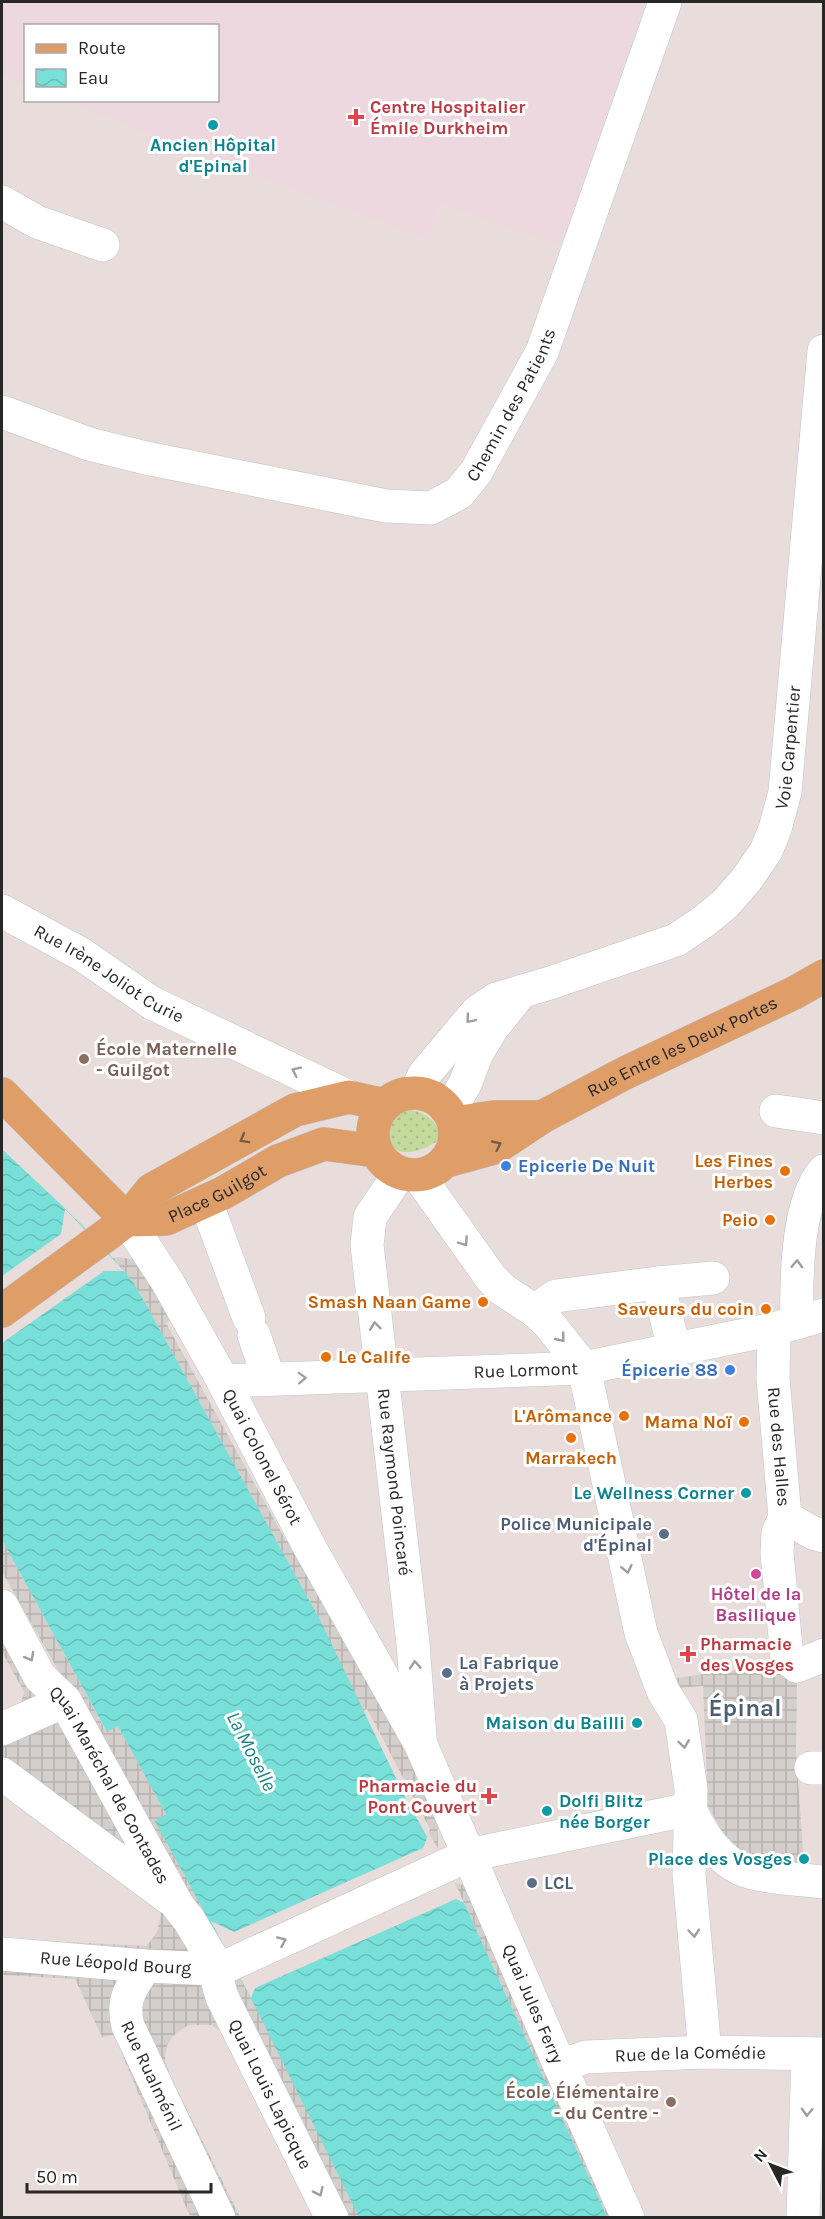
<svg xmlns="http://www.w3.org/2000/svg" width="825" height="2219" font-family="Karla,sans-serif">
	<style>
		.medical { fill: #eed8e0 }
		.green { fill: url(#green-dots) }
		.plaza { fill: url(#plaza-grid) }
		.water { fill: url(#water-waves) }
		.pier { fill: #e8ddda }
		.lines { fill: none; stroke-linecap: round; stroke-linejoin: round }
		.minor-casing { stroke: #bec5cc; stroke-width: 34 }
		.major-casing { stroke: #bebebe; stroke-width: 34 }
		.minor { stroke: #fff; stroke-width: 33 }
		.major { stroke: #df9d68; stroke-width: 33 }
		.oneway { stroke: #9e9e9e }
		.oneway2 { stroke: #7a5c44 }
		.health-dot { fill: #e0444e; stroke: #fff; stroke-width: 2 }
		.culture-dot { fill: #0f9aa8; stroke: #fff; stroke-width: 2 }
		.education-dot { fill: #8d6e63; stroke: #fff; stroke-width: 2 }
		.shop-dot { fill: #3f7fe0; stroke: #fff; stroke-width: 2 }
		.food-dot { fill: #e8710a; stroke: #fff; stroke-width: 2 }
		.service-dot { fill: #5c6f8a; stroke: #fff; stroke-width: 2 }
		.hotel-dot { fill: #d1479c; stroke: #fff; stroke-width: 2 }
		.labels { text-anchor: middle; stroke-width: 6; stroke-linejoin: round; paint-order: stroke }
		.health-label { font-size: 18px; font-weight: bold; fill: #be3a42; stroke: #fff; text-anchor: start }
		.culture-label { font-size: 18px; font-weight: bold; fill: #0d838f; stroke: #fff; text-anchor: end }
		.street-label { font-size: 18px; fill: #272727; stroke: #fff }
		.education-label { font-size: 18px; font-weight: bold; fill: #785e54; stroke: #fff; text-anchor: start }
		.food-label { font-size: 18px; font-weight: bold; fill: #c56008; stroke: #fff; text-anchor: end }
		.shop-label { font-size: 18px; font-weight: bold; fill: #366cbe; stroke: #fff; text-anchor: start }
		.service-label { font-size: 18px; font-weight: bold; fill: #4e5e75; stroke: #fff; text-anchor: start }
		.hotel-label { font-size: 18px; font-weight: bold; fill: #b23c85; stroke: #fff }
		.water-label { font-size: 20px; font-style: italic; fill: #1c8386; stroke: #fff }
		.district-label { font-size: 24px; font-weight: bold; fill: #4d5f72; stroke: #fff }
	</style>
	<defs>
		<pattern id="green-dots" width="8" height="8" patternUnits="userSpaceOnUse" patternTransform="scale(1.5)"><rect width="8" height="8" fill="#c4d99c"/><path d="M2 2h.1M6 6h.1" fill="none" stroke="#a8ba86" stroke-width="1.8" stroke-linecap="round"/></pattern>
		<pattern id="plaza-grid" width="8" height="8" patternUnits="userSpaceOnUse" patternTransform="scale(1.5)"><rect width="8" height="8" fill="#d5cfcc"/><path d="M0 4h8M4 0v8" fill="none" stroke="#b7b2af"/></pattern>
		<pattern id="water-waves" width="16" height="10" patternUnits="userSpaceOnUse" patternTransform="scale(1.5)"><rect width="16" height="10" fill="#78dfd9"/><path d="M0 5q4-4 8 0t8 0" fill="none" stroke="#68bfba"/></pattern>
	</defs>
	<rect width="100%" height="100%" fill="#e8ddda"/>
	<polygon class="medical" points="2,2 646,2 560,246 440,204 427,239 299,192 66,101 218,100 218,26 26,26 25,85 2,75"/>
	<path class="green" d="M410 1110C425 1113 433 1118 440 1132L438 1141C416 1154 394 1161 383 1132L391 1117Z"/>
	<g class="plaza">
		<polygon points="118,1257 139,1260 174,1318 166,1323 286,1541 293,1537 433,1797 437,1813 438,1846 436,1853 226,1944 205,1928 2,1572 2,1540 106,1731 118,1726 166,1814 156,1821 423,1848 430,1829 367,1709 355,1714 319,1618 135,1285 124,1271 105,1260"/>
		<polygon points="2,1631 45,1690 195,1957 2,1939 147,1946 157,1932 161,1914 152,1899 2,1793 2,1712 21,1702 24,1692 2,1652"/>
		<polygon points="770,1665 797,1682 796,1751 804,1866 747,1857 723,1833 708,1806 703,1686 679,1688 677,1678"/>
		<polygon points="450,1882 461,1884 466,1888 615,2217 607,2217 464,1903 359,2217 346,2217 231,1979"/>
		<polygon points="2,1964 121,1971 117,2025 200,2217 191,2217 188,2212 114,2035 102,2037 75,1979 2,1975"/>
		<polygon points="152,1980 204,1983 222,2032 211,2025 189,2025 176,2033 171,2039 167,2046 165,2059 169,2073 240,2217 230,2217 134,2014"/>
	</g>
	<path class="water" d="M2 1149C47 1192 97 1235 135 1285L319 1618 406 1799 464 1903 607 2217H359L251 1998 155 1821 166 1814 118 1726 107 1732 2 1540Z"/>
	<g class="pier">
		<polygon points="65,1209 124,1271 104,1271 2,1343 2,1276 61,1234"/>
		<polygon points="429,1833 449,1870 464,1903 456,1899 255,1988 251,1998 211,1921 234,1932 423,1848"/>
	</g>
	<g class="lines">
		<g class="minor-casing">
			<g id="minor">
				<polyline points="2,202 37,222 103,245"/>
				<path id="s1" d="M2 412 89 444 146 458 386 506 431 508 459 493 476 472 542 352 665 2"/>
				<path id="s2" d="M2 911 81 954 152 1003 349 1097"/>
				<path id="s3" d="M416 1093 424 1075 477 1012 496 999 550 983 676 940 703 922 725 904 746 880 766 851 775 829 785 792 824 351"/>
				<polyline points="449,1111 465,1084 477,1053 492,1028 517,997"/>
				<polyline points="776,1111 824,1118"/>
				<path id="s4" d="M400 1173 370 1217 367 1245 413 1643 420 1737"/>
				<polyline points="418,1175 491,1278 503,1290 535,1311 549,1324 584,1368 641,1633 663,1691 681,1720 691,1789 689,1875 705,2052"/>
				<polyline points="206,1202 249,1318"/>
				<path id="s5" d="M127 1220 167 1281 223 1381 309 1546 421 1745 560 2066 628 2218"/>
				<polyline points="658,1283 674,1349"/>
				<polyline points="535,1311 556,1296 658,1283 713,1278"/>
				<path d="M797 1323C796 1283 796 1202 824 1171"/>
				<path id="s6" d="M774 1329 773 1378 785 1517 778 1533 777 1553 787 1658 797 1666 824 1655"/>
				<polyline points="254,1335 269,1379"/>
				<path id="s7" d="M223 1381 584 1368 774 1329 824 1315"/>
				<polyline points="785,1517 813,1533 824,1536"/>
				<path id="s8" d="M2 1606 40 1677 65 1701 178 1906 189 1920 210 1955 222 1997 332 2218"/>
				<polyline points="2,1729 65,1701"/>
				<polyline points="811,1768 824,1768"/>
				<polyline points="2,1774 169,1898"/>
				<path id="s9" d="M2 1954 145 1966 214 1969 229 1965 469 1855 690 1809C701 1834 721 1864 749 1872 773 1879 799 1879 824 1882"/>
				<path id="s10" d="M145 1966C131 1989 121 1999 128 2026L219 2218"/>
				<path id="s11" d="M560 2066 586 2057 705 2052 824 2054"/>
				<polyline points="803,2218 808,2054"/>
			</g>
		</g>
		<g class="major-casing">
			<g id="major">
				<circle cx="414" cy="1134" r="41"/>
				<polyline points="2,1094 127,1220"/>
				<polyline points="454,1123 494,1117 542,1117"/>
				<path id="s12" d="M446 1161 497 1147 542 1117 625 1073 794 993 824 976"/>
				<path id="s13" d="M127 1220 166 1219 223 1193 278 1161 324 1144 376 1151"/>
				<polyline points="2,1311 127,1220 151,1190 295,1110 349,1097 385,1105"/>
			</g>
		</g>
		<use href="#minor" class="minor"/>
		<use href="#major" class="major"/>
	</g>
	<defs><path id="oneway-chevron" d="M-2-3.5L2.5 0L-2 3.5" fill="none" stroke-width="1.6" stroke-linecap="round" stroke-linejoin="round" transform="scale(1.5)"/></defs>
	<g class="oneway">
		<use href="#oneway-chevron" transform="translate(470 1019) rotate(130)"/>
		<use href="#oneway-chevron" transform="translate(296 1071) rotate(-154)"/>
		<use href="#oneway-chevron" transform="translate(464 1242) rotate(55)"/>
		<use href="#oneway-chevron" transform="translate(797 1264) rotate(-88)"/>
		<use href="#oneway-chevron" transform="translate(375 1326) rotate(-97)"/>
		<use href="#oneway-chevron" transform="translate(561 1338) rotate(51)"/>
		<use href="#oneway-chevron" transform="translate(302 1378) rotate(-2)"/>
		<use href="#oneway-chevron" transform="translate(627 1569) rotate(78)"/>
		<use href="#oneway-chevron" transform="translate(30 1657) rotate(61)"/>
		<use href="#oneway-chevron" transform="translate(415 1665) rotate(-94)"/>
		<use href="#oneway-chevron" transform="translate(684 1744) rotate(82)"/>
		<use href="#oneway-chevron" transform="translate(694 1933) rotate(85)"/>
		<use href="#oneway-chevron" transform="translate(282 1941) rotate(-24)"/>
		<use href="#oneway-chevron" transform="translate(807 2112) rotate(92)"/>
		<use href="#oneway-chevron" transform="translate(319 2192) rotate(64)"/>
	</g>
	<g class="oneway2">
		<use href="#oneway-chevron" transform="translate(244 1139) rotate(151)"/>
		<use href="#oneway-chevron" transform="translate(497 1145) rotate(-25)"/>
	</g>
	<g class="health-dot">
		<path d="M353 108h6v6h6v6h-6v6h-6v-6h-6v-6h6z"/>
		<path d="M685 1645h6v6h6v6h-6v6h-6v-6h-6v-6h6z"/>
		<path d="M486 1787h6v6h6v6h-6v6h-6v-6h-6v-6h6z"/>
	</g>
	<g class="culture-dot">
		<circle cx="213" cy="125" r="6"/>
		<circle cx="746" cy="1493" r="6"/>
		<circle cx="637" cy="1723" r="6"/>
		<circle cx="547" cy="1811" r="6"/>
		<circle cx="804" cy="1859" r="6"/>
	</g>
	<g class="education-dot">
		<circle cx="84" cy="1059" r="6"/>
		<circle cx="671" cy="2102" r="6"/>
	</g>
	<g class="shop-dot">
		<circle cx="506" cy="1166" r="6"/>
		<circle cx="730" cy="1370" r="6"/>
	</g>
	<g class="food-dot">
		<circle cx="785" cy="1171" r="6"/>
		<circle cx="770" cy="1220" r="6"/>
		<circle cx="483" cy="1302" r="6"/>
		<circle cx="766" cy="1309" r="6"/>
		<circle cx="326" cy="1357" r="6"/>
		<circle cx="624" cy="1416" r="6"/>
		<circle cx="744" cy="1422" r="6"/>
		<circle cx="571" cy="1438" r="6"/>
	</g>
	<g class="service-dot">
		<circle cx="664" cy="1534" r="6"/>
		<circle cx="447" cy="1673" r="6"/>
		<circle cx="532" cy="1883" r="6"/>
	</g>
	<circle class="hotel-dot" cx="756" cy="1574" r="6"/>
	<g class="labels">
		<g class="health-label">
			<text x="370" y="113">Centre Hospitalier<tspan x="370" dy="21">Émile Durkheim</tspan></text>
			<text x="700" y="1650">Pharmacie<tspan x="700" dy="21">des Vosges</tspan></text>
			<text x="477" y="1792" text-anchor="end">Pharmacie du<tspan x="477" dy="21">Pont Couvert</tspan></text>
		</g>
		<g class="culture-label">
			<text x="213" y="151" text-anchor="middle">Ancien Hôpital<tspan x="213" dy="21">d'Epinal</tspan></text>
			<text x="734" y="1499">Le Wellness Corner</text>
			<text x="625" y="1729">Maison du Bailli</text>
			<text x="559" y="1807" text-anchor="start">Dolfi Blitz<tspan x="559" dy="21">née Borger</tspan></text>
			<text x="792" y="1865">Place des Vosges</text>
		</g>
		<g class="street-label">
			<text dy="6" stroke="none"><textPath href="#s1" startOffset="576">Chemin des Patients</textPath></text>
			<text dy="6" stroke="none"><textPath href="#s3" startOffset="549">Voie Carpentier</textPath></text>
			<text dy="6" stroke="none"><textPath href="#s2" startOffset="124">Rue Irène Joliot Curie</textPath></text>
			<text dy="6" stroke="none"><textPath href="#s12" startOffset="264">Rue Entre les Deux Portes</textPath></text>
			<text dy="6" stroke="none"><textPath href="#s13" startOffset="96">Place Guilgot</textPath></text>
			<text dy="6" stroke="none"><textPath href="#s7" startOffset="303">Rue Lormont</textPath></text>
			<text dy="6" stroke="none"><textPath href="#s6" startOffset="118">Rue des Halles</textPath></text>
			<text dy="6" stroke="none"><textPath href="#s5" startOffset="273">Quai Colonel Sérot</textPath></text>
			<text dy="6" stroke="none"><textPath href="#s4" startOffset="320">Rue Raymond Poincaré</textPath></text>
			<text dy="6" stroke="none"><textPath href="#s8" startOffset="210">Quai Maréchal de Contades</textPath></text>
			<text dy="6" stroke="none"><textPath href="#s9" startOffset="114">Rue Léopold Bourg</textPath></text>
			<text dy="6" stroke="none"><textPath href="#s5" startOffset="884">Quai Jules Ferry</textPath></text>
			<text dy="6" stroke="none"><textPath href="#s11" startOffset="132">Rue de la Comédie</textPath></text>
			<text dy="6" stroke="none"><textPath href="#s10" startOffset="120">Rue Rualménil</textPath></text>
			<text dy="6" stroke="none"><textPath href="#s8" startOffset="560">Quai Louis Lapicque</textPath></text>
		</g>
		<g class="education-label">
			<text x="96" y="1055">École Maternelle<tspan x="96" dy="21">- Guilgot</tspan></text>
			<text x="659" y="2098" text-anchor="end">École Élémentaire<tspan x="659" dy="21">- du Centre -</tspan></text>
		</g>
		<g class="food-label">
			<text x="773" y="1167">Les Fines<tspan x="773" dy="21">Herbes</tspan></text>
			<text x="758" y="1226">Peio</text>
			<text x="471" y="1308">Smash Naan Game</text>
			<text x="754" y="1315">Saveurs du coin</text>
			<text x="338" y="1363" text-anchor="start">Le Calife</text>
			<text x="612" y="1422">L'Arômance</text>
			<text x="732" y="1428">Mama Noï</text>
			<text x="571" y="1464" text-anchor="middle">Marrakech</text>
		</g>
		<g class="shop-label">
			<text x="518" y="1172">Epicerie De Nuit</text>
			<text x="718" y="1376" text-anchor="end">Épicerie 88</text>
		</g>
		<g class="service-label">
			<text x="652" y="1530" text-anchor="end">Police Municipale<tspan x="652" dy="21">d'Épinal</tspan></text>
			<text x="459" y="1669">La Fabrique<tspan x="459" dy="21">à Projets</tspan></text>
			<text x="544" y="1889">LCL</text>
		</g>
		<g class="hotel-label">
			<text x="756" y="1600">Hôtel de la<tspan x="756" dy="21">Basilique</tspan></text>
		</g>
		<g class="water-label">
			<text transform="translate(252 1751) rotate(63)" y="7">La Moselle</text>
		</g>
		<g class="district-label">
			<text x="745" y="1716">Épinal</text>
		</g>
	</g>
	<rect width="825" height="2219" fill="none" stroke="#272727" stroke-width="6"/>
	<rect x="24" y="24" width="195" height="78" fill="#ffffff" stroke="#a9a9a9" stroke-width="1.5"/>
	<rect x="36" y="44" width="30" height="9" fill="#df9d68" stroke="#a9a9a9" stroke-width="1.5"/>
	<text x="78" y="54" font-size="18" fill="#272727">Route</text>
	<rect x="36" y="69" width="30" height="18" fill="url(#water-waves)" stroke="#a9a9a9" stroke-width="1.5"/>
	<text x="78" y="84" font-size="18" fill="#272727">Eau</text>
	<g transform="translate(771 2165) rotate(312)" stroke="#ffffff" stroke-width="4.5" paint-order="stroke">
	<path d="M0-4.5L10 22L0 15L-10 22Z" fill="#272727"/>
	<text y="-9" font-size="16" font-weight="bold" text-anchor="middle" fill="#272727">N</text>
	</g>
	<path d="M27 2183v9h184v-9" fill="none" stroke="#272727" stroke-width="3"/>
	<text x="36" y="2183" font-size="18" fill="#272727" stroke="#ffffff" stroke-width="4.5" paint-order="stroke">50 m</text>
</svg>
